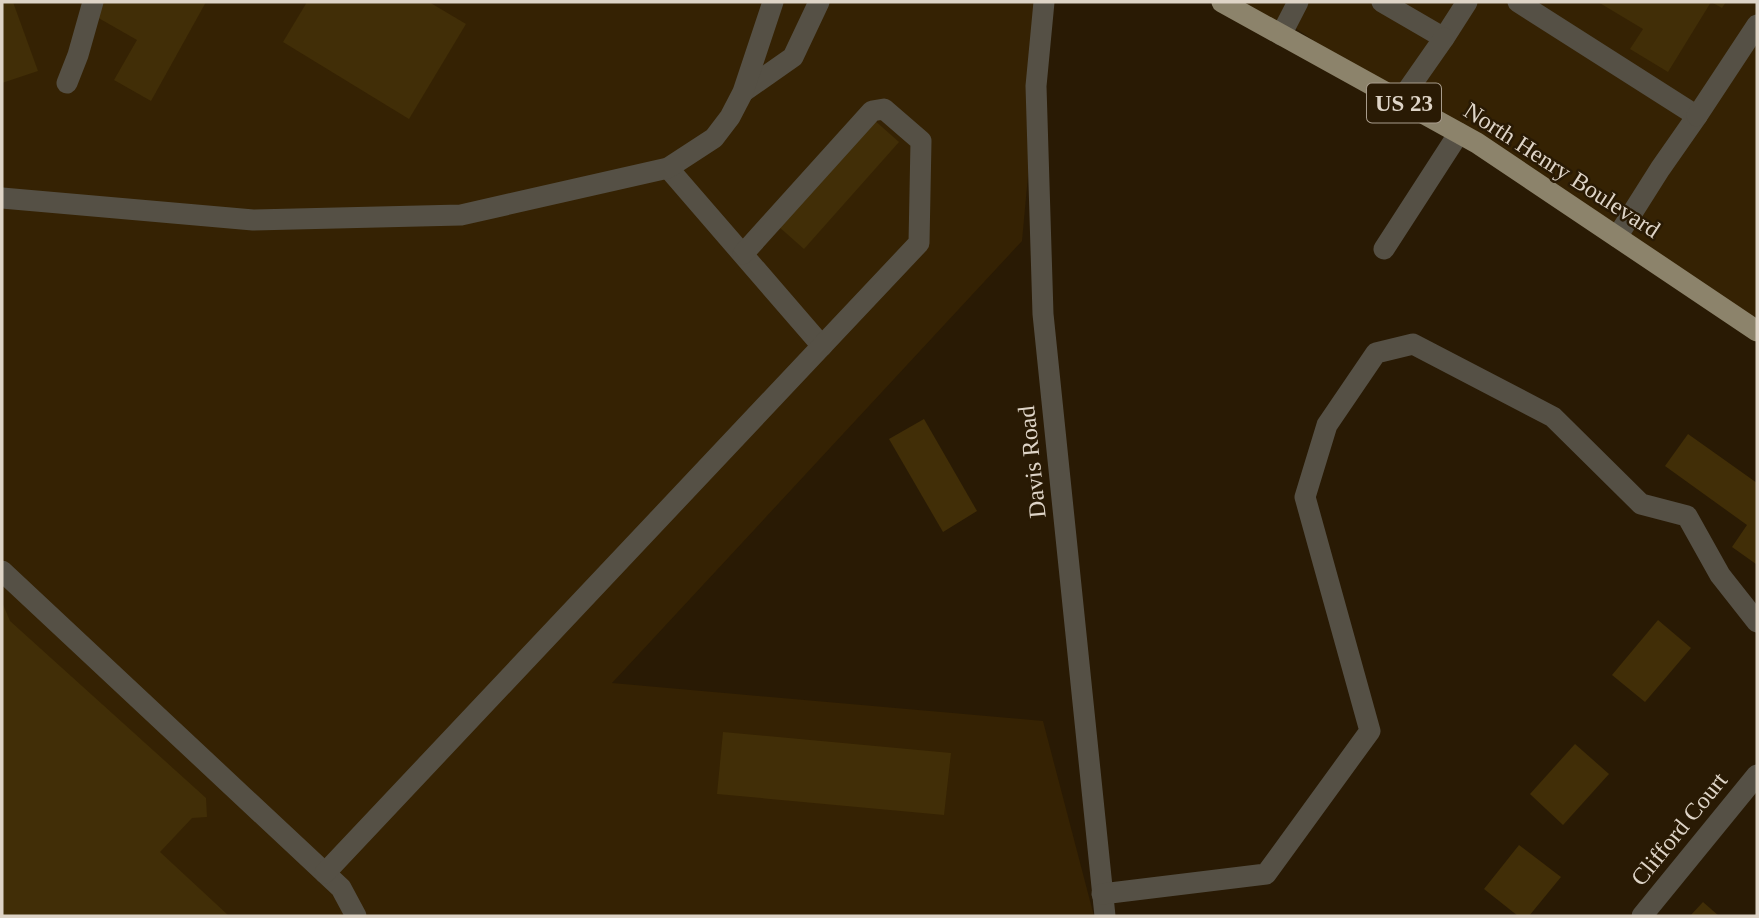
<svg xmlns="http://www.w3.org/2000/svg" width="1759" height="918" font-family="Georgia,serif">
	<style>
		.built { fill: #352203 }
		.building { fill: #412e07 }
		.lines { fill: none; stroke-linecap: round; stroke-linejoin: round }
		.minor { stroke: #555045; stroke-width: 21 }
		.major { stroke: #8c836b; stroke-width: 21 }
		.labels { text-anchor: middle; stroke-width: 5; stroke-linejoin: round; paint-order: stroke }
		.shield { fill: #291a04; stroke: #a89c8c; stroke-width: 2 }
		.shield-label { font-size: 23px; font-weight: bold; fill: #ded4c7 }
		.street-label { font-size: 24px; fill: #ded4c7; stroke: #291a04 }
	</style>
	<rect width="100%" height="100%" fill="#291a04"/>
	<g class="built">
		<polygon points="2,2 1044,2 1022,241 612,683 1043,721 1094,916 2,916"/>
		<polygon points="1219,2 1757,2 1757,336 1295,28"/>
	</g>
	<g class="building">
		<polygon points="2,2 13,2 38,71 2,83"/>
		<polygon points="103,2 206,2 151,101 114,80 137,40 95,16"/>
		<polygon points="307,2 429,2 466,24 409,119 283,42"/>
		<polygon points="1598,2 1711,2 1668,72 1630,49 1643,29"/>
		<polygon points="1711,2 1726,2 1722,8"/>
		<polygon points="873,119 899,142 804,249 778,226"/>
		<polygon points="924,419 977,511 943,532 889,439"/>
		<polygon points="1688,434 1757,483 1756,564 1732,547 1747,525 1665,466"/>
		<polygon points="2,602 10,621 206,798 207,817 192,818 160,852 229,916 2,916"/>
		<polygon points="1658,620 1691,648 1645,702 1612,675"/>
		<polygon points="723,732 951,753 944,815 717,794"/>
		<polygon points="1575,744 1609,774 1563,825 1530,794"/>
		<polygon points="1519,845 1561,877 1529,916 1518,916 1484,889"/>
		<polygon points="1703,902 1719,916 1690,916"/>
	</g>
	<g class="lines">
		<g class="minor">
			<polyline points="1044,2 1036,86 1043,314 1105,916"/>
			<polyline points="1382,2 1444,38 1467,2"/>
			<polyline points="1518,2 1697,116 1660,169 1617,237"/>
			<polyline points="1281,35 1298,2"/>
			<polyline points="67,83 78,55 93,2"/>
			<polyline points="743,92 793,57 819,2"/>
			<polyline points="1400,101 1444,38"/>
			<polyline points="1697,116 1757,25"/>
			<polyline points="668,168 822,346"/>
			<polyline points="2,198 253,220 461,215 668,168 714,138 730,117 743,92 773,2"/>
			<polyline points="1384,249 1459,133"/>
			<polyline points="2,571 341,888 356,916"/>
			<polyline points="325,873 919,243 921,141 884,109 872,111 743,254"/>
			<polyline points="1102,894 1266,874 1370,731 1305,497 1327,425 1376,353 1413,344 1553,417 1641,504 1687,516 1720,575 1757,622"/>
			<polyline points="1642,916 1757,775"/>
		</g>
		<polyline class="major" points="1222,2 1477,143 1757,331"/>
	</g>
	<g class="labels">
		<rect class="shield" x="1367" y="83.5" width="74" height="39" rx="5"/>
		<g class="shield-label">
			<text x="1404" y="111">US 23</text>
		</g>
		<g class="street-label">
			<text transform="translate(1562 170) rotate(33)" y="8">North Henry Boulevard</text>
			<text transform="translate(1032 462) rotate(-96)" y="8">Davis Road</text>
			<text transform="translate(1679 829) rotate(-51)" y="8">Clifford Court</text>
		</g>
	</g>
	<rect width="1759" height="918" fill="none" stroke="#ded4c7" stroke-width="7"/>
</svg>
